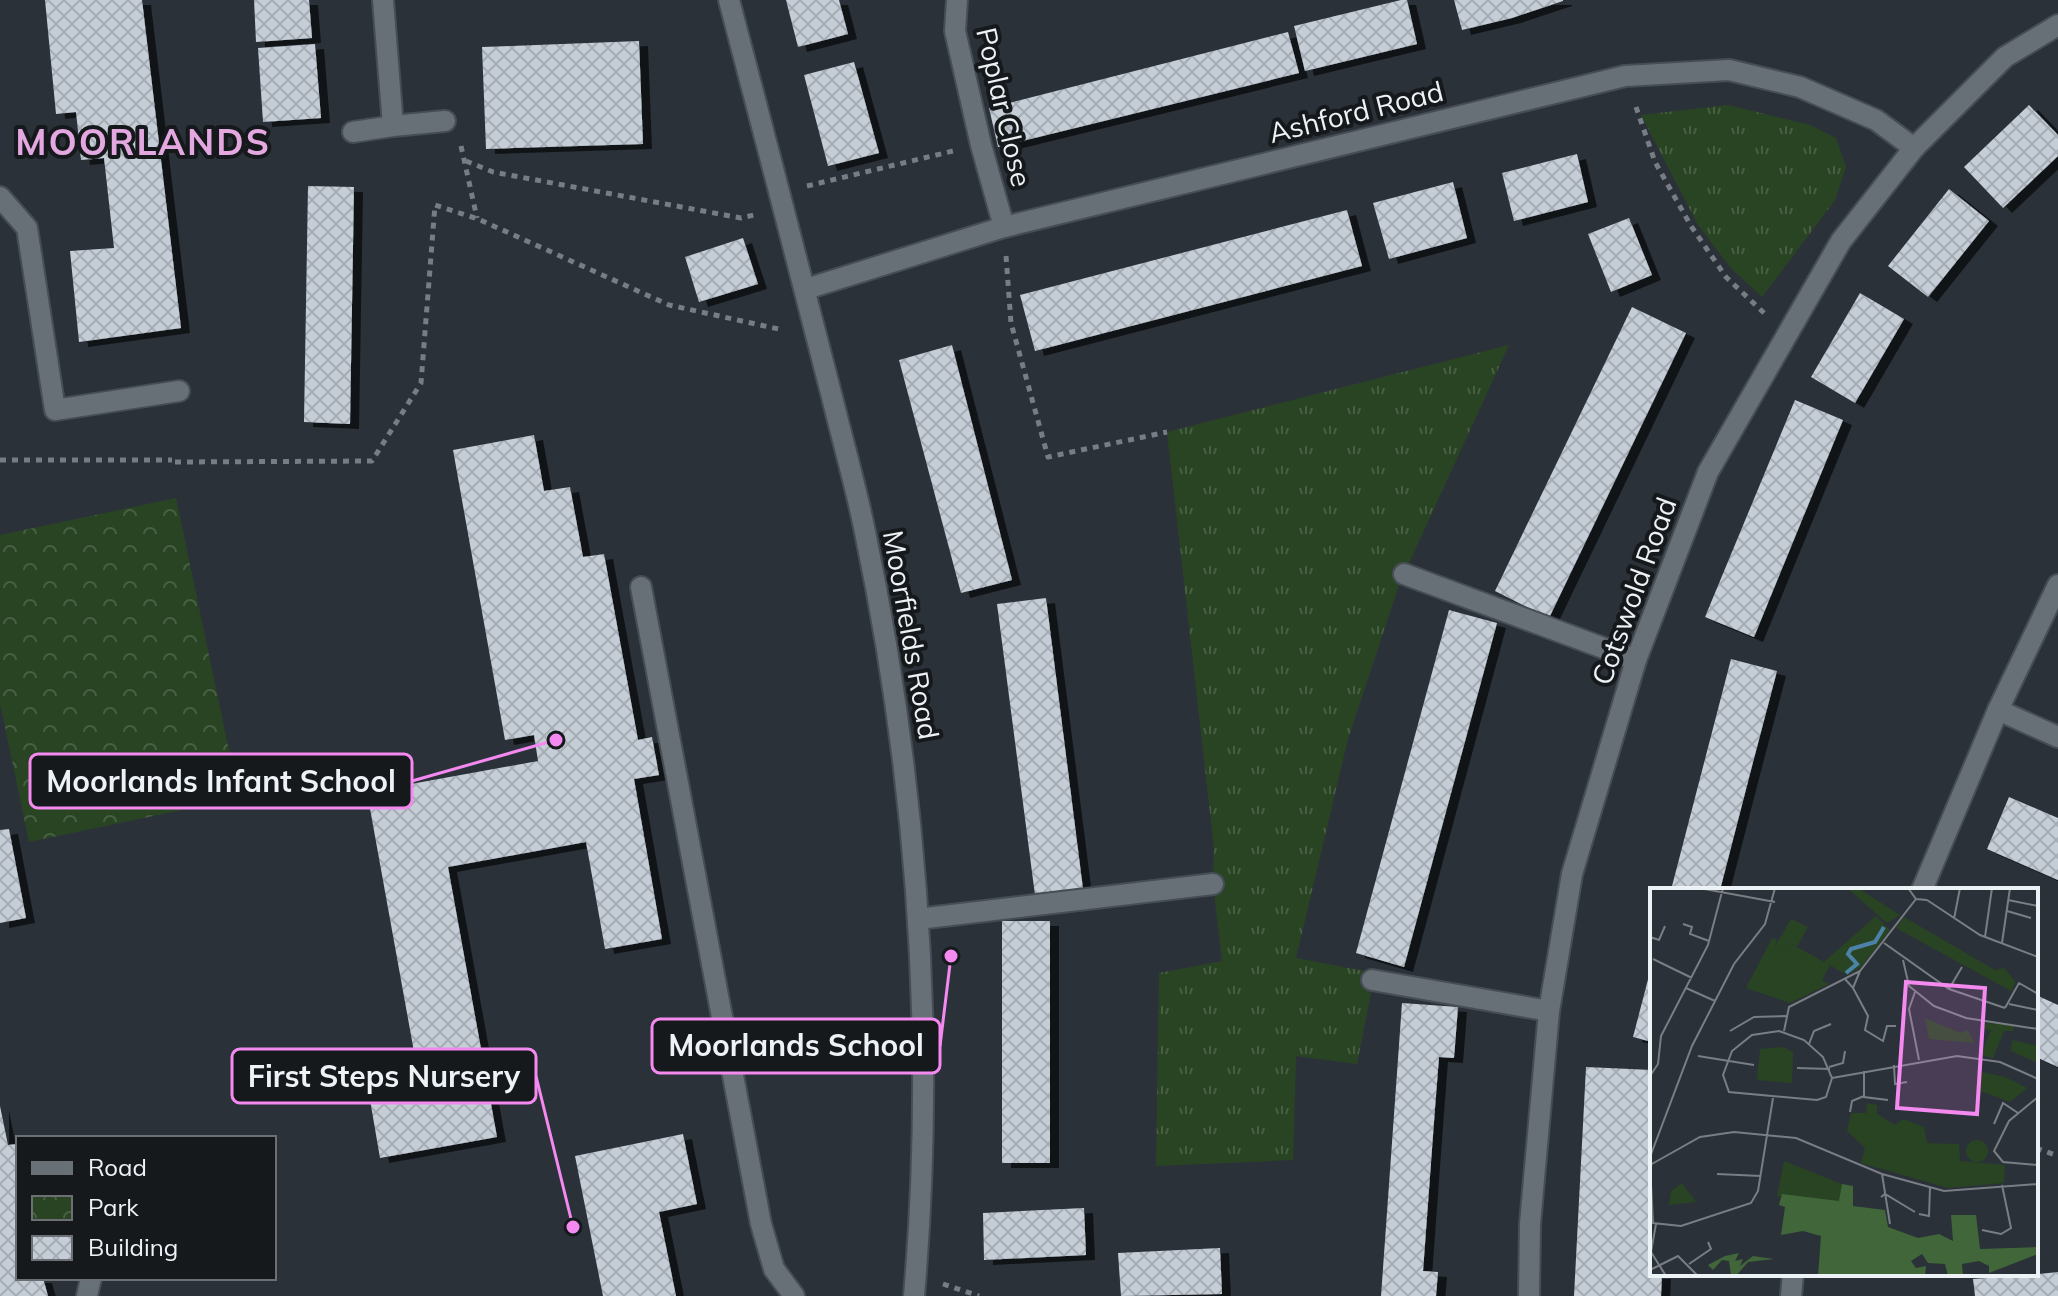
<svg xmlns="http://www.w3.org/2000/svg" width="2058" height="1296" font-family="Mulish,sans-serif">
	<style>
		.grass { fill: url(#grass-tufts) }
		.park { fill: url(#park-crowns) }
		.building { fill: url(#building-cross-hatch); filter: url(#shadow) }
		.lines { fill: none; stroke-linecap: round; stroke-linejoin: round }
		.minor-casing { stroke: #474d54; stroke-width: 24 }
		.path { stroke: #777d84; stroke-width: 5; stroke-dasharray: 6 6; stroke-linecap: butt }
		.minor { stroke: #676f77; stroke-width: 20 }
		.labels { text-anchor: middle; stroke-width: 8; stroke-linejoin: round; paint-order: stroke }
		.street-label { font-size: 28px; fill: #edf2f7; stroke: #16191c }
		.district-label { font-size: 36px; font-weight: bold; letter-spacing: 2px; fill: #e3a8df; stroke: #16191c }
		.inset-river { fill: none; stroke: #4d82a8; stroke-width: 4 }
		.inset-road { fill: none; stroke: #797e85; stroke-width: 2 }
		.view { fill: #f489f0; fill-opacity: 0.15; stroke: #f489f0; stroke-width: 4 }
		.inset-edge { fill: none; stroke: #edf2f7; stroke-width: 4 }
		.leader { fill: none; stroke: #f489f0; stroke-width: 3 }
		.callout-dot { fill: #f489f0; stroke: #16191c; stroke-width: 3 }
		.callout { fill: #16191c; stroke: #f489f0; stroke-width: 3 }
		.callout-label { font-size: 30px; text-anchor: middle; font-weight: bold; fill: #edf2f7 }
	</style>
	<defs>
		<pattern id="grass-tufts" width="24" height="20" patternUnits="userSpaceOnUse" patternTransform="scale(2)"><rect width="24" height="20" fill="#294423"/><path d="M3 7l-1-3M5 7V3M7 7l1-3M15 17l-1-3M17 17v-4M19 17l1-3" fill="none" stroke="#485f44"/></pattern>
		<pattern id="park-crowns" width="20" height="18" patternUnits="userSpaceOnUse" patternTransform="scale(2)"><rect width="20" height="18" fill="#294423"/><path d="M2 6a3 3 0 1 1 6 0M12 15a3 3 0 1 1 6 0" fill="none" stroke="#485f44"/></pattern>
		<pattern id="building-cross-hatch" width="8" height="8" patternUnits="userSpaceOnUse" patternTransform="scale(2)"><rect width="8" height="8" fill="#c5cdd7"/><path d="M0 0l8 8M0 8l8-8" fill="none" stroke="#a6acb4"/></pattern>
		<filter id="shadow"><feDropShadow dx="9" dy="5" stdDeviation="0" flood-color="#0009"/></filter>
	</defs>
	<rect width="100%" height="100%" fill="#2b3139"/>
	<g class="grass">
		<polygon points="1728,105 1810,125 1836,138 1846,167 1835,200 1762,297 1730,267 1698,225 1641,115"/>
		<polygon points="1509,345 1399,585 1348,739 1296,958 1375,973 1357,1064 1296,1056 1293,1160 1156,1166 1159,973 1222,961 1213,884 1214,848 1167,432"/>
	</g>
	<polygon class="park" points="176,498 239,798 29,842 0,703 0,535"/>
	<g class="building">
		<polygon points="45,0 142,0 181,328 79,342 70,251 114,248 104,158 81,160 76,112 56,114"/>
		<polygon points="254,0 309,0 312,38 256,42"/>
		<polygon points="786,0 839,0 848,34 798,47"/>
		<polygon points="1401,0 1407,0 1417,44 1305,71 1294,26"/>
		<polygon points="1454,0 1563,0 1563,1 1512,18 1462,30"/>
		<polygon points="1288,32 1299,73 998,147 989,108"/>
		<polygon points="639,41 643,144 486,149 482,47"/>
		<polygon points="315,44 321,118 263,122 258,48"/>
		<polygon points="854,62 879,153 828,166 804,75"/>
		<polygon points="2029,105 2058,135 2058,156 2003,208 1964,167"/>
		<polygon points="1577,154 1588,202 1514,221 1502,173"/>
		<polygon points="1453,182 1467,238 1389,259 1373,203"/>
		<polygon points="308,186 354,187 350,424 304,422"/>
		<polygon points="1949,189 1989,221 1928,297 1888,266"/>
		<polygon points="1347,210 1362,266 1035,351 1020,295"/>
		<polygon points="1629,218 1652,275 1611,292 1588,234"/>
		<polygon points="743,238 758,284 699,302 685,257"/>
		<polygon points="1860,293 1904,319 1855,403 1811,377"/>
		<polygon points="1632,307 1686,333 1549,618 1495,591"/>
		<polygon points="952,345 1012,580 961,593 899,360"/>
		<polygon points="1795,400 1843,420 1754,637 1705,617"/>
		<polygon points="534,435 544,491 570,487 583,557 604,554 638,740 652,737 659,775 634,779 662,939 605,949 586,842 448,867 497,1137 380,1158 369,1094 420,1085 367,792 538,761 534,735 505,740 453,450"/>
		<polygon points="1046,598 1083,889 1035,895 997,604"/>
		<polygon points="1449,610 1497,623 1404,967 1356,953"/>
		<polygon points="1731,659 1777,671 1752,766 1720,890 1671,890"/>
		<polygon points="2009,797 2058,818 2058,880 1987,849"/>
		<polygon points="9,829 26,918 0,923 0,830"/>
		<rect x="1002" y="921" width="48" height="242"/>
		<polygon points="1651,968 1652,968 1652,1042 1633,1037"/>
		<polygon points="2036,995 2058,1005 2058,1067 2036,1057"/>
		<polygon points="1402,1003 1458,1007 1454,1058 1439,1057 1435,1108 1423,1271 1438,1272 1436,1296 1381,1296"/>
		<polygon points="1586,1067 1652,1070 1652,1274 1662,1274 1661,1296 1574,1296"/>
		<polygon points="0,1106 8,1145 18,1144 18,1278 43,1278 48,1296 0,1296"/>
		<polygon points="683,1134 697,1204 659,1212 676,1296 603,1296 575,1156"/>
		<polygon points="1084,1208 1086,1255 984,1260 983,1213"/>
		<polygon points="1220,1248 1222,1294 1121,1296 1118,1253"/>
		<polygon points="2058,1272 2058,1296 1975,1296 1973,1279 1998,1277 1998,1274 2029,1275"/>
	</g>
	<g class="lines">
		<g class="minor-casing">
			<g id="minor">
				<polyline points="383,0 393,126 445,121"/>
				<path d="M729 0C763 132 799 265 832 397 843 442 856 487 865 532 917 782 936 1041 914 1296"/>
				<polyline points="957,0 955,31 981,145 1004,227"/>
				<polyline points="353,132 393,126"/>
				<polyline points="0,197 27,228 55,410 179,391"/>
				<polyline points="806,289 1004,227 1625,76 1729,70 1800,87 1876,120 1914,148"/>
				<polyline points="1404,574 1636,660"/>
				<polyline points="641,587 761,1224 774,1269 794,1296"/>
				<polyline points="1998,710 2058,737"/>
				<polyline points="1922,890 1998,710 2058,585"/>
				<polyline points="918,919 1213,884"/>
				<polyline points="1372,980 1549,1011"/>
				<polyline points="87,1296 91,1278"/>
				<polyline points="1529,1296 1530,1224 1549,1011 1572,874 1636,660 1708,472 1841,241 1914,148 2005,57 2058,25"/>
				<polyline points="1791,1296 1793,1274"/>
			</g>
		</g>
		<g class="path">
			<polyline points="1636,107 1655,162 1691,226 1726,277 1764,313"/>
			<polyline points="461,146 477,218"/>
			<polyline points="466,161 493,172 741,218 754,215"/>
			<polyline points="807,186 953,151"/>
			<polyline points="1006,256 1011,323 1048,457 1167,432"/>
			<polyline points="0,460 172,460"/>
			<polyline points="175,462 372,461 421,383 435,205 478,219 669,305 783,330"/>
			<polyline points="2036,1148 2058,1156"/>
			<polyline points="943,1284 979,1296"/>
		</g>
		<use href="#minor" class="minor"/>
	</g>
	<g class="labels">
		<g class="street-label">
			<text transform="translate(1004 107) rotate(77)" y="10">Poplar Close</text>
			<text transform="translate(1356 112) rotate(-14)" y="10">Ashford Road</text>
			<text transform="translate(1634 591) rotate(-70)" y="10">Cotswold Road</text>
			<text transform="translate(911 635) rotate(80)" y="10">Moorfields Road</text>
		</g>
		<g class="district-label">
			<text x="143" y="155">MOORLANDS</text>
		</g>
	</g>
	<g transform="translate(1650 888)">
		<rect width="388" height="388" fill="#2b3139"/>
		<path d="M275 130 311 145 318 142 324 155 279 151ZM336 135 364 137 363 143H354L343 170 331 167 341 142 334 141ZM362 152 388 158V175L361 163ZM133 159 143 164 142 195 107 192 110 161ZM134 273 194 297 189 321 127 308Z" fill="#294423"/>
		<path d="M192 296 203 298V318L235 322 238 339 268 350 289 346 303 353 301 327H326L330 361 388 359V366L339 385V378L329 373 312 376 313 388H298L295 376 278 375 272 366 261 373 266 380 276 378 275 388H168L171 348 153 343 131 347 135 319 129 317 132 306 189 313ZM89 365 85 373 93 371 90 378 103 368 124 371 98 374 86 388H81L79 373 72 372 63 382 58 377 75 368Z" fill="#416639"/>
		<path d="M197 0H208L250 27 237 35ZM226 28 240 42 211 79 197 87 174 74ZM254 29 345 82 354 80 366 94 361 103 246 40ZM141 31 158 39 147 59 139 55 135 64 123 62ZM217 215 227 217V226L245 237 253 231 274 239 277 255 309 256 310 273 355 277 354 295 298 300 211 275 215 260 197 243 201 225H216ZM32 295 46 314 19 317 21 303Z" fill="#294423"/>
		<path d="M122 50 127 52 124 62 135 64 139 55 180 77 172 92 179 96 140 115 96 100ZM332 184 355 189 377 200 360 214 328 202Z" fill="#294423"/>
		<path d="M316 263a11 11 0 1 1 22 0a11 11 0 1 1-22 0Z" fill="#294423"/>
		<path class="inset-river" d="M196 85 207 76 198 66 201 61 225 54 234 39"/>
		<path class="inset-road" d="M49 0 125 14M258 0 266 11 277 12M277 12 330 47 388 69M358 12 388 18M357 23 381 30M304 31 310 0M33 36 42 39 40 46 59 53M0 49 9 52 15 38M335 49 342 0M234 55 299 101 355 120M352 55 360 0M3 71 42 90M253 72 259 98 284 118 316 130 388 141M195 91 203 100 210 83M36 100 65 113M203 100 218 128 215 142 233 153 237 138H246M299 101 312 79M265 104 259 121 269 172M359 116 388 122M355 120 369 95 388 106M80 143 104 129 136 128M129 143 154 152 173 169 182 190 176 209 167 212 79 204 73 187 82 163 102 147ZM134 143 139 119 210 83 266 11M159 156 164 143 181 136M48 168 104 177M244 177 245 196 257 194M179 179 193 175 195 163M147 180 180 181M214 183V209L238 212M0 188 8 176 11 148 58 57 73 0M182 190 307 168 350 174 388 191M388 209 359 233 344 263 353 274 388 277M200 224 202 213 214 208M344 236 353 215 368 225M0 269 42 158 84 76 115 36 125 0M0 277 50 249 84 244 146 250 232 286 294 303 388 296M0 277 3 335 31 338 101 315 108 303 123 210M67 286 111 288M232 286 240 336M231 309 235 306 265 324M269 326 279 328 280 299M6 336 1 364 16 388M332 342 351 346 361 340 352 297M39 376 61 361 58 354M0 382 28 368 48 388"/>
		<path class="view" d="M256 94 335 100 327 226 247 220Z"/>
		<rect width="388" height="388" class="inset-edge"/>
	</g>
	<path class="leader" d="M556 740L412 781M951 956L940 1046M573 1227L536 1076"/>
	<g class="callout-dot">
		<circle cx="556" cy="740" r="8"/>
		<circle cx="951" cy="956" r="8"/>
		<circle cx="573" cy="1227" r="8"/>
	</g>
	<g class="callout">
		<rect x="30" y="754" width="382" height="54" rx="8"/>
		<rect x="652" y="1019" width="288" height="54" rx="8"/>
		<rect x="232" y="1049" width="304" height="54" rx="8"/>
	</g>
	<g class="callout-label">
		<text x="221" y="792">Moorlands Infant School</text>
		<text x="796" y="1056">Moorlands School</text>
		<text x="384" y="1087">First Steps Nursery</text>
	</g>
	<rect x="16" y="1136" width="260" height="144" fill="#16191c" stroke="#6c7074" stroke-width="2"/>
	<rect x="32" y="1162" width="40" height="12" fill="#676f77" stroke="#6c7074" stroke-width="2"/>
	<text x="88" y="1176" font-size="24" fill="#edf2f7">Road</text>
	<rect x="32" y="1196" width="40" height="24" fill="url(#park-crowns)" stroke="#6c7074" stroke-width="2"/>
	<text x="88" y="1216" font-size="24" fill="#edf2f7">Park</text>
	<rect x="32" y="1236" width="40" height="24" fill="url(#building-cross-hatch)" stroke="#6c7074" stroke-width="2"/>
	<text x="88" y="1256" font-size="24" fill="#edf2f7">Building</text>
</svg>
